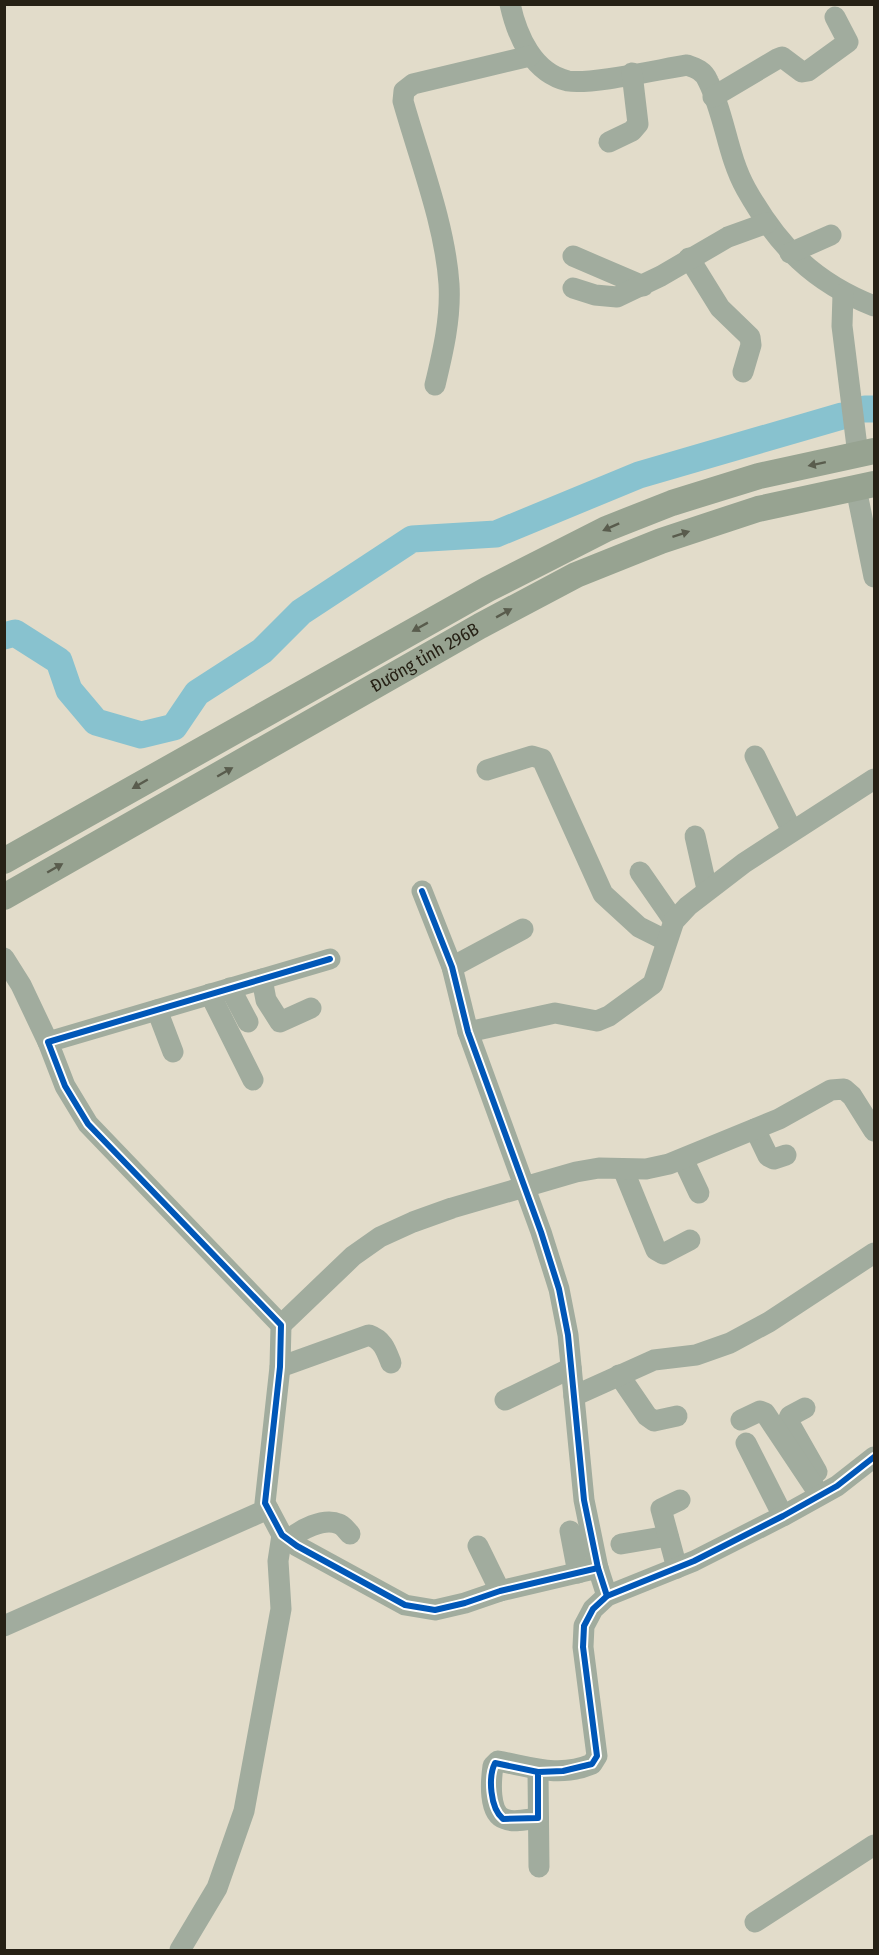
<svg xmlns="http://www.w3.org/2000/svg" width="879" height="1955" font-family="'Fira Sans Condensed',sans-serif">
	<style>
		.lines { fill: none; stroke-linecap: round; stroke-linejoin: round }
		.river { stroke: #88c2cf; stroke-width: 27 }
		.minor { stroke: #a1ac9e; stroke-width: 21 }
		.major { stroke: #97a391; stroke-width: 26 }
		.cycleway-casing { stroke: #fff; stroke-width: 10 }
		.cycleway { stroke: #0057b8; stroke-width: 6 }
		.oneway { fill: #595c4d }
		.labels { text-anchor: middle; stroke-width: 5; stroke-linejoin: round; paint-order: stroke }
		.street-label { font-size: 18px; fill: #262115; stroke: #fff }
	</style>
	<rect width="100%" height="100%" fill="#e2dcca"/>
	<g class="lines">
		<g class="river">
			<polyline points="865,409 874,409"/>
			<polyline points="4,636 15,633 59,661 69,690 96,722 141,735 174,727 197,693 262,651 301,612 412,539 496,534 639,475 842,416"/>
		</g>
		<g class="minor">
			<path d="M510 4C517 36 533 73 568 81 591 85 661 69 687 65 696 68 704 71 708 81 725 115 727 155 746 189 778 246 813 282 874 306"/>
			<polyline points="713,97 777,59 782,57 802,72 808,71 848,42 835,17"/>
			<polyline points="609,142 632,131 638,124 632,73"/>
			<polyline points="790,253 831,235"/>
			<polyline points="573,256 643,286"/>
			<polyline points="689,258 720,308 750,337 751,345 743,372"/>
			<polyline points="573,288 595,295 617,297 661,276 728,237 767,223"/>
			<polyline points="843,294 842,326 858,455"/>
			<path d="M435 385C443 352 451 318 449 284 445 224 419 158 403 101L404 91 413 84 530 56"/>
			<polyline points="856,488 874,577"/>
			<polyline points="755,756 792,831"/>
			<polyline points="487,770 532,756 542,759 603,894 639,927 665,940"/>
			<polyline points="695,836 707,889"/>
			<polyline points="640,872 674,921"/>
			<polyline points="422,891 452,967 468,1032 541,1232 559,1289 568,1335 584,1500 598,1568 607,1596"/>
			<polyline points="4,958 21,985 48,1042"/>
			<polyline points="330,959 48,1042 65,1086 88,1124 281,1325 280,1367 265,1503 282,1535 297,1546 405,1605 435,1610 465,1603 500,1591 598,1568"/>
			<polyline points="452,967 523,929"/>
			<polyline points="262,979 266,1000 280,1022 311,1008"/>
			<polyline points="230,988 248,1022"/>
			<polyline points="210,994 253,1080"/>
			<polyline points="157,1010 173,1052"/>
			<polyline points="468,1032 555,1013 597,1021 609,1016 653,984 674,921 688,906 744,863 874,779"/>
			<polyline points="755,1129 768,1156 774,1159 786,1155"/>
			<polyline points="683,1159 699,1193"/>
			<polyline points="623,1169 656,1250 663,1254 690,1240"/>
			<polyline points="281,1325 353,1256 380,1237 413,1222 452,1208 576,1172 599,1168 646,1169 669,1164 779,1119 831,1090 844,1089 852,1096 874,1131"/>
			<path d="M280 1367 369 1335C383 1340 386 1350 391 1363"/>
			<polyline points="619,1375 647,1416 654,1421 677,1416"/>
			<polyline points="574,1396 654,1360 696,1355 730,1343 769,1322 874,1253"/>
			<polyline points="505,1400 571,1368"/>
			<polyline points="805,1408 790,1416 788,1421 817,1472"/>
			<polyline points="741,1420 760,1411 765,1413 815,1488"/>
			<polyline points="746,1443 783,1516"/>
			<polyline points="570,1531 578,1573"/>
			<path d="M289 1540C299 1530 324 1517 339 1524 343 1525 347 1531 350 1534"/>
			<polyline points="621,1544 668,1536"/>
			<polyline points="478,1546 500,1591"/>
			<polyline points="677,1568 661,1509 680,1500"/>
			<polyline points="4,1626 268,1509"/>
			<polyline points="538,1772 539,1867"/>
			<path d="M538 1818C528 1819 514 1823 505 1819 488 1814 491 1780 493 1766L498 1761C531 1767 559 1778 592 1764L597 1756 583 1647 584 1626 593 1609 607 1596 694 1561 783 1516 837 1486 874 1457"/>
			<polyline points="755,1922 874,1845"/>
			<polyline points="180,1950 217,1888 244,1811 281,1609 278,1561 282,1535"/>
		</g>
		<g class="major">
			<polyline points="4,861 488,589 606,529 672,503 759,476 874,451"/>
			<path id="s1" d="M4 897 480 626 576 575 661 541 758 509 874 484"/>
		</g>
		<g class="cycleway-casing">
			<g id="cycleway">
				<polyline points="422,891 452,967 468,1032 541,1232 559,1289 568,1335 584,1500 598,1568 607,1596"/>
				<polyline points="330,959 48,1042 65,1086 88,1124 281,1325 280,1367 265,1503 282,1535 297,1546 405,1605 435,1610 465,1603 500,1591 598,1568"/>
				<path d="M538 1772V1818L503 1819C490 1808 488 1777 495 1763L538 1772 563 1771 592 1764 597 1756 583 1647 584 1626 593 1609 607 1596 694 1561 783 1516 837 1486 874 1457"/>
			</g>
		</g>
		<use href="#cycleway" class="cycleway"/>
	</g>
	<defs><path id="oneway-solid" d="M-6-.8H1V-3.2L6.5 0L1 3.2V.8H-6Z" transform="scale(1.5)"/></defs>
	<g class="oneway">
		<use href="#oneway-solid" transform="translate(817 464) rotate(168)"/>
		<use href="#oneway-solid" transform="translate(611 527) rotate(156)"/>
		<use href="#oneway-solid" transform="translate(681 534) rotate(-18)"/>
		<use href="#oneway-solid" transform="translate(504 613) rotate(-29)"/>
		<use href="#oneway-solid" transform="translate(420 627) rotate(151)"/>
		<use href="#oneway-solid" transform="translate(225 772) rotate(-30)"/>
		<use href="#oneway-solid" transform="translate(140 784) rotate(150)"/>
		<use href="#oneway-solid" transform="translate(55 868) rotate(-30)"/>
	</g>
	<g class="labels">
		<g class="street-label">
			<text dy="6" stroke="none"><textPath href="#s1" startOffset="484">Đường tỉnh 296B</textPath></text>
		</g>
	</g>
	<rect width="879" height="1955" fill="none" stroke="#262115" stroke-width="12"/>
</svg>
